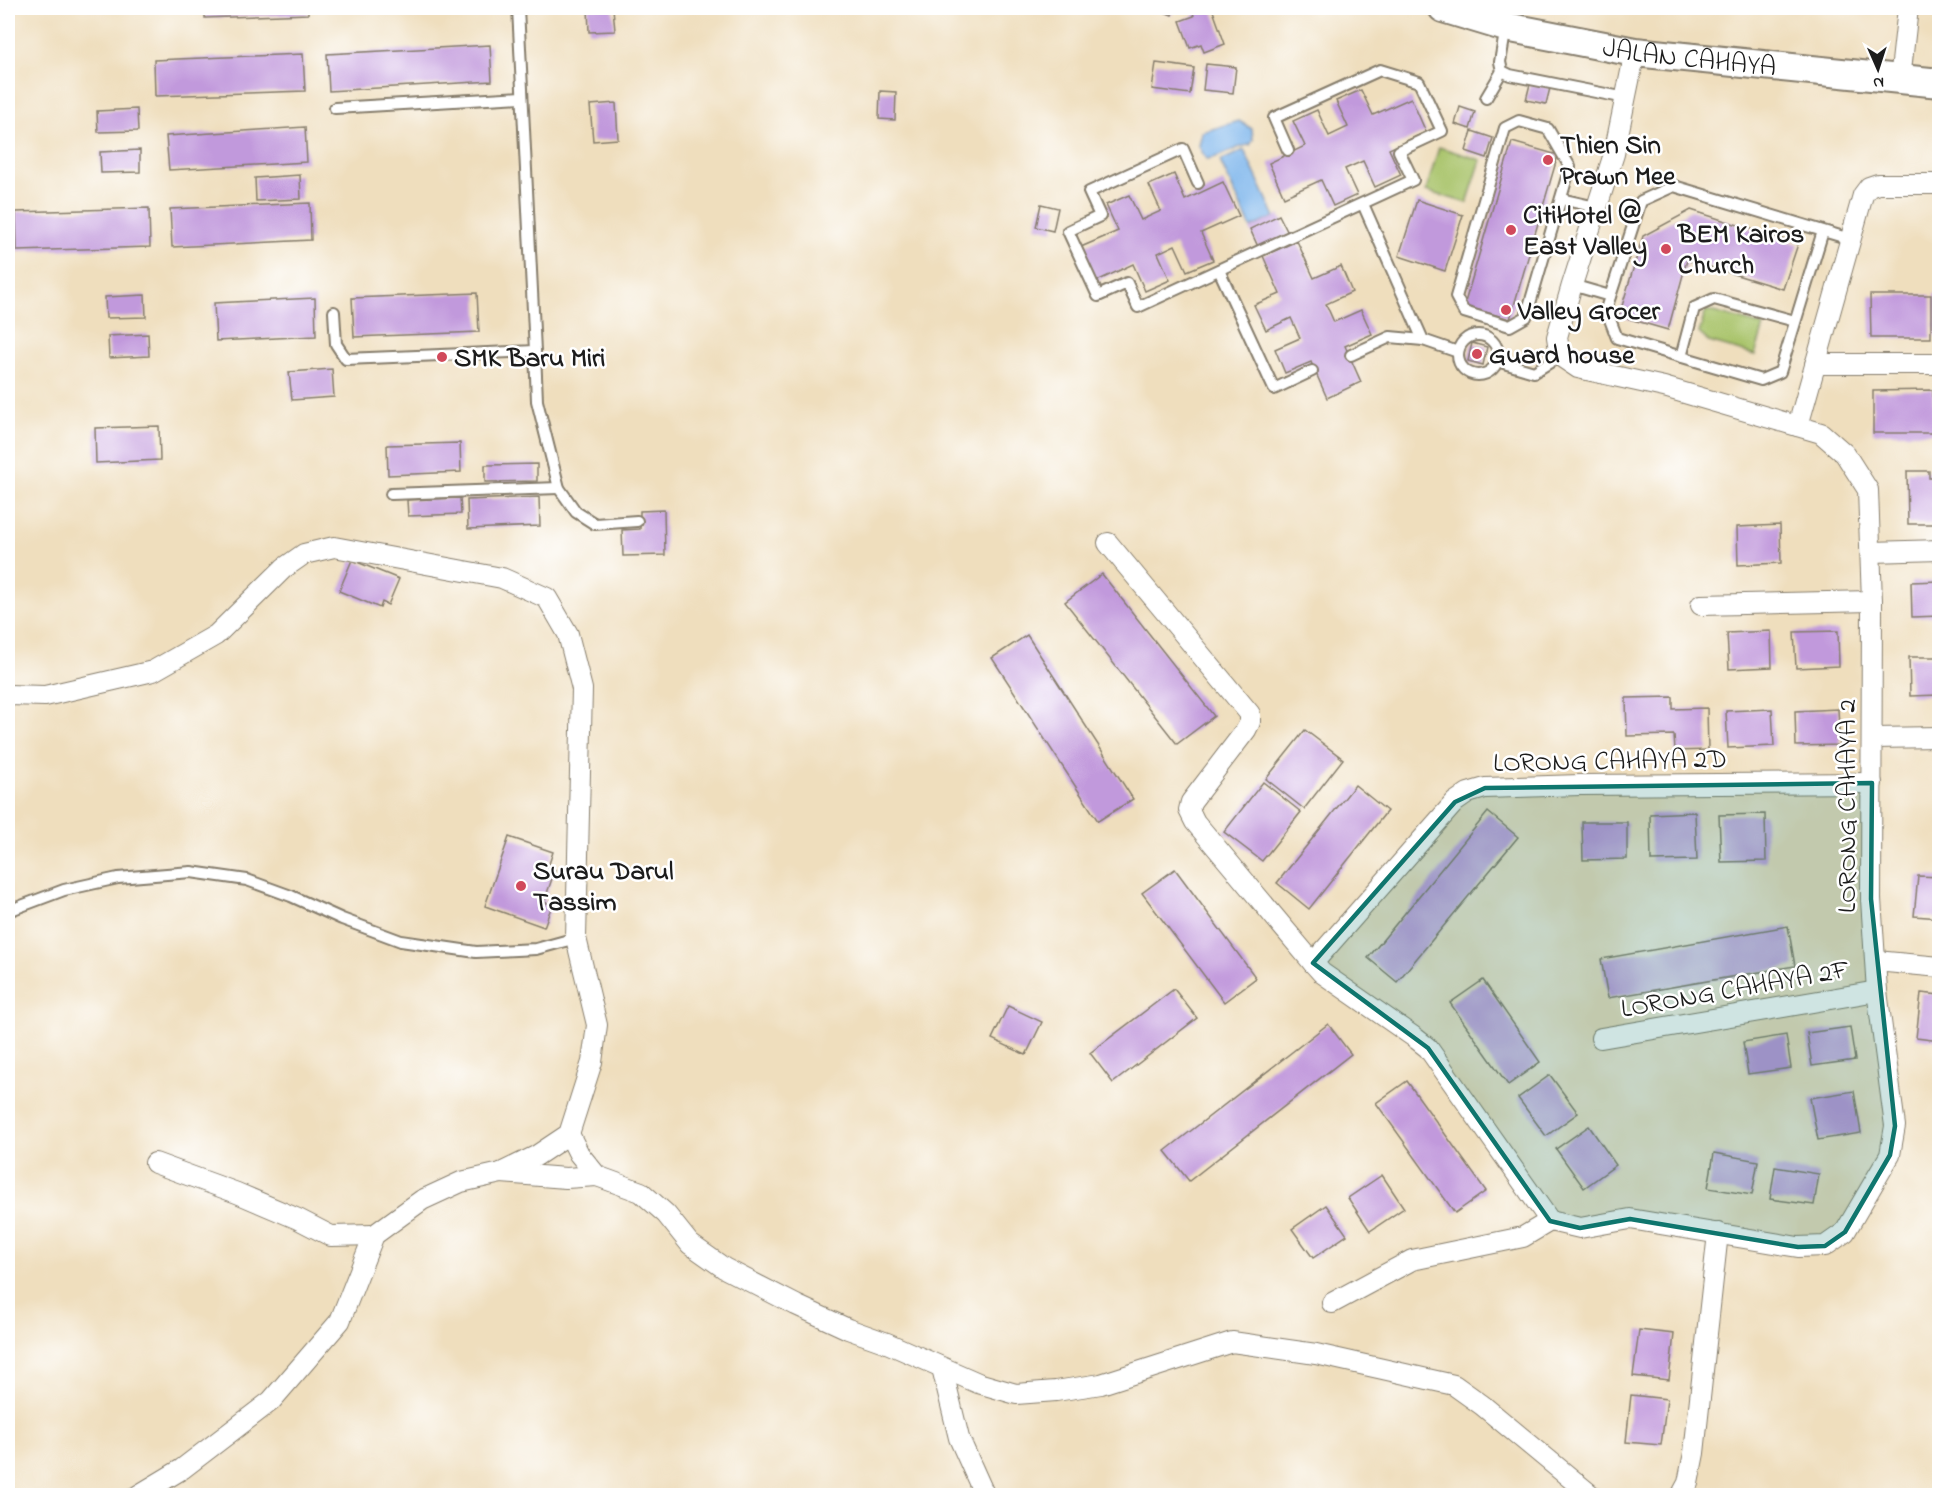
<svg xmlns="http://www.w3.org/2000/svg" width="1947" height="1503" font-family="'Indie Flower',sans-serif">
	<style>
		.green { fill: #a8c369; stroke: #627042; stroke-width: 1.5 }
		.water { fill: #7ab4eb; stroke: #4b6884; stroke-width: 1.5 }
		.building { fill: #c199dc }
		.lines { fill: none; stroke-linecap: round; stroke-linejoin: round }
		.lane-casing { stroke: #867d6c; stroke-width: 14 }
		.street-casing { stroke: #867d6c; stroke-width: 22 }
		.secondary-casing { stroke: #867d6c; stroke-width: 32 }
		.lane { stroke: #fff; stroke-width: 10 }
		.street { stroke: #fff; stroke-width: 20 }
		.secondary { stroke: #fff; stroke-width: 28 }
		.marked { fill: #0f766e; fill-opacity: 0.2; stroke: #0f766e; stroke-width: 4.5; stroke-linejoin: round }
		.poi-dot { fill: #d1495b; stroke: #fff; stroke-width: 2 }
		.labels { text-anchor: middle; stroke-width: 5; stroke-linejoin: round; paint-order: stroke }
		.street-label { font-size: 27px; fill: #1c1c1c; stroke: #fff }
		.poi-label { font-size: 27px; font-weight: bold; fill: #1c1c1c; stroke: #fff; text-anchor: start }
	</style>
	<rect width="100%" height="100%" fill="#fff"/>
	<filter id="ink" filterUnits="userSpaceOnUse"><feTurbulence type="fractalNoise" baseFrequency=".0167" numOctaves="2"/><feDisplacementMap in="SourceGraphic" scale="12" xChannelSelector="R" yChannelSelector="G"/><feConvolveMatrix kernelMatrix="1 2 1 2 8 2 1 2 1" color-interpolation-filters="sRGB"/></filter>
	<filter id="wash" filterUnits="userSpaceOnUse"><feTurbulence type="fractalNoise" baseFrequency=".008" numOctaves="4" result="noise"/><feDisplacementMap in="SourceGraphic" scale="24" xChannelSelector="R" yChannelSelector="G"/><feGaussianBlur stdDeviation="1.35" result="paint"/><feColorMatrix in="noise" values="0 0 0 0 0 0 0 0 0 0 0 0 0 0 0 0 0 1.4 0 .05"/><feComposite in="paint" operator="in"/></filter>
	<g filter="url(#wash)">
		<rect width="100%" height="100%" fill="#efdebd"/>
		<g class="green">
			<polygon points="1439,147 1481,160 1467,203 1426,191"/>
			<polygon points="1706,310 1764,326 1755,355 1709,342 1699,333"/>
		</g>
		<g class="water">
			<path d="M1239 121 1252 129 1253 140 1250 145C1234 146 1221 159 1206 159L1199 146 1202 132Z"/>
			<polygon points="1244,150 1275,217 1251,228 1220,161"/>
		</g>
		<g id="blocks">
			<g class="building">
				<polygon points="205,8 308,8 308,14 205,18"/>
				<polygon points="588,8 613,8 615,31 589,32"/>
				<polygon points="1154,8 1175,8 1172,15"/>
				<polygon points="1207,8 1212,8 1225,44 1204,52 1201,44 1190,48 1180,21 1194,16 1193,12"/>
				<polygon points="490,45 492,81 329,91 327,54"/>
				<polygon points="303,54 305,91 155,96 154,60"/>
				<polygon points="1156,63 1194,68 1190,94 1152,89"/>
				<polygon points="1206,64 1236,67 1233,93 1203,90"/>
				<polygon points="1530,84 1550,88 1546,104 1526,100"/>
				<polygon points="1361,90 1373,115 1411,98 1426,132 1389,149 1401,175 1375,187 1363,161 1345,169 1357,195 1333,206 1321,180 1284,197 1269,163 1305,146 1293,121 1317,110 1329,136 1348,127 1336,101"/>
				<polygon points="880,91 896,92 895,120 879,119"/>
				<polygon points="616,103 618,139 593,141 590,105"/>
				<polygon points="1460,107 1475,112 1470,129 1455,124"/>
				<polygon points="137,109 138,131 98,132 97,111"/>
				<polygon points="305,127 307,162 169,170 166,136"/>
				<polygon points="1472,131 1493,138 1487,158 1466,151"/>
				<polygon points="1512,142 1558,155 1510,319 1464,306"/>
				<polygon points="140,150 140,172 101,173 100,152"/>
				<polygon points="1174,174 1185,200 1223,182 1239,216 1201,233 1213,260 1187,271 1175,245 1158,253 1170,280 1145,291 1133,264 1097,281 1081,247 1118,231 1106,205 1129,195 1141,220 1161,211 1149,185"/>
				<polygon points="300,175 301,199 256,201 255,178"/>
				<polygon points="1417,200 1463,215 1445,271 1399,256"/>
				<polygon points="310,203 311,240 172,247 170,209"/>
				<polygon points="1041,204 1058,208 1053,231 1036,227"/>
				<polygon points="149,208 150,247 17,251 16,212"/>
				<polygon points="1691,210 1798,244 1783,289 1687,260 1668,330 1619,316 1643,236"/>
				<polygon points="1279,215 1289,235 1259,249 1250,229"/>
				<polygon points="1297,241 1314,278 1341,266 1352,292 1326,304 1334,322 1361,310 1372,334 1345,346 1361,382 1327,398 1311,362 1285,373 1275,349 1300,338 1291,318 1266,330 1254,305 1280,294 1263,256"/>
				<polygon points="477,293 479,332 354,337 352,298"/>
				<polygon points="1934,294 1940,294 1940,337 1935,337"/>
				<polygon points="145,295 146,317 106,318 105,297"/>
				<polygon points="1870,295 1931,295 1931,338 1871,338"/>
				<polygon points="315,298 316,336 216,341 214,303"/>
				<polygon points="148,334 149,356 109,358 108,336"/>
				<polygon points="1472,343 1487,347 1483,365 1468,361"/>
				<polygon points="332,369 334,397 292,400 289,372"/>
				<polygon points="1933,390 1934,433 1873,433 1873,391"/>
				<polygon points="1936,390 1940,390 1940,433 1937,433"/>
				<polygon points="159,426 160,460 96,463 95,428"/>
				<polygon points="460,443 461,472 388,475 387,445"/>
				<polygon points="537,464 537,481 485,482 485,465"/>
				<polygon points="1907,471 1929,471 1929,478 1936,478 1936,487 1940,487 1940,524 1908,524"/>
				<polygon points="539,497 540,526 468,529 467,500"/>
				<polygon points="460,498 461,514 408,516 407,500"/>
				<polygon points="664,510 665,555 623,556 622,530 640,529 640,511"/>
				<polygon points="1780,525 1781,563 1738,565 1737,527"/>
				<polygon points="352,560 399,579 388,605 382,602 380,608 339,591"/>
				<polygon points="1102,574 1214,716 1177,744 1065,602"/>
				<polygon points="1940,581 1940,616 1912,617 1911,582"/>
				<polygon points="1771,631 1772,667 1729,669 1727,633"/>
				<polygon points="1838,631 1839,666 1796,668 1794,632"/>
				<polygon points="1027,635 1133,799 1098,821 992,658"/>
				<polygon points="1909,657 1940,657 1940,695 1910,696"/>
				<polygon points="1673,697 1673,709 1707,708 1708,750 1675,751 1674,735 1627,736 1626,698"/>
				<polygon points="1772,709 1774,746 1728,748 1726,711"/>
				<polygon points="1838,709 1840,745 1796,746 1795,711"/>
				<polygon points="1305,730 1343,759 1304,809 1266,779"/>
				<polygon points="1263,782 1301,812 1262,861 1224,832"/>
				<polygon points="1355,785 1387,811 1309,909 1277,883"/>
				<polygon points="1488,812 1518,837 1397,982 1368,958"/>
				<polygon points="1695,812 1697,860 1651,861 1650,814"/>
				<polygon points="1765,814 1766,861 1721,862 1719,815"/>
				<polygon points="1582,822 1627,822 1627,859 1583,860"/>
				<polygon points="509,837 553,852 548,867 555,870 544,902 552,905 544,927 485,906"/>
				<polygon points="1175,869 1256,978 1224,1002 1142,893"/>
				<polygon points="1918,876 1940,877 1940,918 1914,916"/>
				<polygon points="1788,926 1795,966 1608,998 1601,959"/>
				<polygon points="1483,980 1540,1062 1508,1085 1450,1003"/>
				<polygon points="1174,989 1197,1018 1113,1083 1090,1053"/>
				<polygon points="1921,993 1940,995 1940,1041 1916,1038"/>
				<polygon points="1008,1006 1042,1022 1026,1055 992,1039"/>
				<polygon points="1328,1024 1351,1054 1189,1181 1165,1151"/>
				<polygon points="1850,1027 1855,1060 1812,1066 1807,1033"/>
				<polygon points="1786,1035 1791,1068 1748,1074 1743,1042"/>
				<polygon points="1550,1075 1578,1113 1546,1136 1518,1098"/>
				<polygon points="1407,1081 1486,1191 1455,1213 1376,1103"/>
				<polygon points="1854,1091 1861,1133 1818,1140 1810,1098"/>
				<polygon points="1589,1126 1616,1165 1584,1188 1556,1149"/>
				<polygon points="1714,1153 1758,1161 1752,1195 1708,1188"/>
				<polygon points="1775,1167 1819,1174 1814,1205 1770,1199"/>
				<polygon points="1382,1175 1404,1208 1370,1231 1348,1198"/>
				<polygon points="1326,1205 1347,1235 1313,1258 1292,1229"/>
				<polygon points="1639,1330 1674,1334 1669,1380 1633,1376"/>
				<polygon points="1631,1395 1667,1399 1661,1445 1626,1442"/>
			</g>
		</g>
	</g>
	<g filter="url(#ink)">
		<use href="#blocks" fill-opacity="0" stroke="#867d6c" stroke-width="1.5"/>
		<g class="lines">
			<g class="lane-casing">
				<g id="lane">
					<polyline points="465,8 467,8"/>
					<polyline points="1506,27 1500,62 1502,71 1510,75 1626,98"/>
					<polyline points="1486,98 1502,71"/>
					<polyline points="335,108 522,97"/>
					<polygon points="1519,121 1548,129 1570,167 1526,317 1510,326 1464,312 1456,297 1505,128"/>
					<polyline points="1198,183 1183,149 1089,192 1100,216 1068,231 1098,296 1127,283 1138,307 1413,180 1399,151 1442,131 1419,82 1380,70 1274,118 1288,150"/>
					<polyline points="1561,199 1596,207"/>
					<polyline points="1363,204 1423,340 1458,352"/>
					<polyline points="1823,231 1780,372 1761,380 1617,338 1606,309 1641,201 1674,186 1850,239"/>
					<polyline points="1219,270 1274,389 1312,371"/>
					<polyline points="1572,285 1610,296"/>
					<polyline points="334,312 336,344 346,359 535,351 518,8"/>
					<circle cx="1478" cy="355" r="20"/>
					<polyline points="535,351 537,401 559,488 576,512 595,524 637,521"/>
					<polyline points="1351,355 1390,337 1423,340"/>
					<polyline points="1681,357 1694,308 1714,299 1795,321"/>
					<polyline points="1497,361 1534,372 1560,356"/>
					<polyline points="391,494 559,488"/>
					<polyline points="8,911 64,890 118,878 191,872 247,880 291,896 342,919 401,941 476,952 536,949 576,938"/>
				</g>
			</g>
			<g class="street-casing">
				<g id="street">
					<polyline points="1900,80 1908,8"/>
					<polyline points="1815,364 1940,364"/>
					<polyline points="1798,426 1863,195 1869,187 1878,184 1940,184"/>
					<polyline points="1108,543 1250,714 1250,722 1246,730 1191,802 1189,810 1195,822 1313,963"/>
					<polyline points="1872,552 1940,550"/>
					<polyline points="1701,605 1872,601"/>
					<polyline points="8,695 45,696 153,671 216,635 284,568 304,554 334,547 502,578 547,598 568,634 582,689 576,938 597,1025 592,1062 569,1134 536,1156 501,1173 461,1182 422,1200 374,1235 340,1321 271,1401 182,1469 137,1496"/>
					<polyline points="1873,738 1940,737"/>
					<polyline points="1876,961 1940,967"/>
					<polyline points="1601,1038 1877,991"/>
					<polyline points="569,1134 579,1154 597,1176 641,1192 666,1214 690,1244 724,1268 796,1305 848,1329 887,1343 978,1383 1016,1394 1056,1391 1101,1384 1232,1342 1316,1354 1454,1385 1482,1405 1592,1496"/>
					<polyline points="155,1163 237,1193 298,1219 331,1236 374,1235"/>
					<polyline points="501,1173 566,1178 597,1176"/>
					<polyline points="1550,1221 1428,1048 1414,1037 1322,973 1313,963 1455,802 1468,793 1485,788 1580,785 1872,783"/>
					<polyline points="1332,1303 1412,1260 1523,1237 1550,1221 1580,1228 1630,1219 1798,1247 1825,1246 1845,1232 1890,1155 1895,1126 1877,991 1871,899 1872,601 1868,490 1845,454 1821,433 1664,387 1578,368 1560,356 1557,337 1572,285 1614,154 1635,52"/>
					<polyline points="942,1368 959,1438 985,1496"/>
					<polyline points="1681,1496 1688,1483 1694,1453 1718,1233"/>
				</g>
			</g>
			<g class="secondary-casing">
				<g id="secondary">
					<path id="s1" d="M1443 8 1506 27 1635 52 1940 83"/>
				</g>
			</g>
			<use href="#lane" class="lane"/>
			<use href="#street" class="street"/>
			<use href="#secondary" class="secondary"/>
		</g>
	</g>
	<path class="marked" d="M1872 783 1871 899 1895 1126 1890 1155 1845 1232 1825 1246 1798 1247 1630 1219 1580 1228 1550 1221 1428 1048 1313 963 1455 802 1485 788Z"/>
	<g class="poi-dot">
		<circle cx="1548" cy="160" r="6"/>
		<circle cx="1511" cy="230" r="6"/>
		<circle cx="1666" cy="249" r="6"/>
		<circle cx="1506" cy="310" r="6"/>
		<circle cx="1477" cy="354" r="6"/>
		<circle cx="442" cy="357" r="6"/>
		<circle cx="521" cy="886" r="6"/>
	</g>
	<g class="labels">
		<g class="street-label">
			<text dy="9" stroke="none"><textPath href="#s1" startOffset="252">JALAN CAHAYA</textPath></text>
			<text transform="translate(1610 760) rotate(-1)" y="9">LORONG CAHAYA 2D</text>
			<text transform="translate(1846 806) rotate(-90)" y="9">LORONG CAHAYA 2</text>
			<text transform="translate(1735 988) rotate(-10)" y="9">LORONG CAHAYA 2F</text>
		</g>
		<g class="poi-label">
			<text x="1560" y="153">Thien Sin<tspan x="1560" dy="31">Prawn Mee</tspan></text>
			<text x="1523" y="223">CitiHotel @<tspan x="1523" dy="31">East Valley</tspan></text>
			<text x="1678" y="242">BEM Kairos<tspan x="1678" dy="31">Church</tspan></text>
			<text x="1518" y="319">Valley Grocer</text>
			<text x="1489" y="363">Guard house</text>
			<text x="454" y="366">SMK Baru Miri</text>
			<text x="533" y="879">Surau Darul<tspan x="533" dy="31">Tassim</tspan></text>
		</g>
	</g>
	<rect width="1947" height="1503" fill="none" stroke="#fff" stroke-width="30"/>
	<g transform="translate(1878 69) rotate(177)" stroke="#ffffff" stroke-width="4.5" paint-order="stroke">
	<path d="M0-4.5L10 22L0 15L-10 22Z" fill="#1c1c1c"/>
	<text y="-9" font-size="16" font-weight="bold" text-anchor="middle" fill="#1c1c1c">N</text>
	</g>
</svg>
